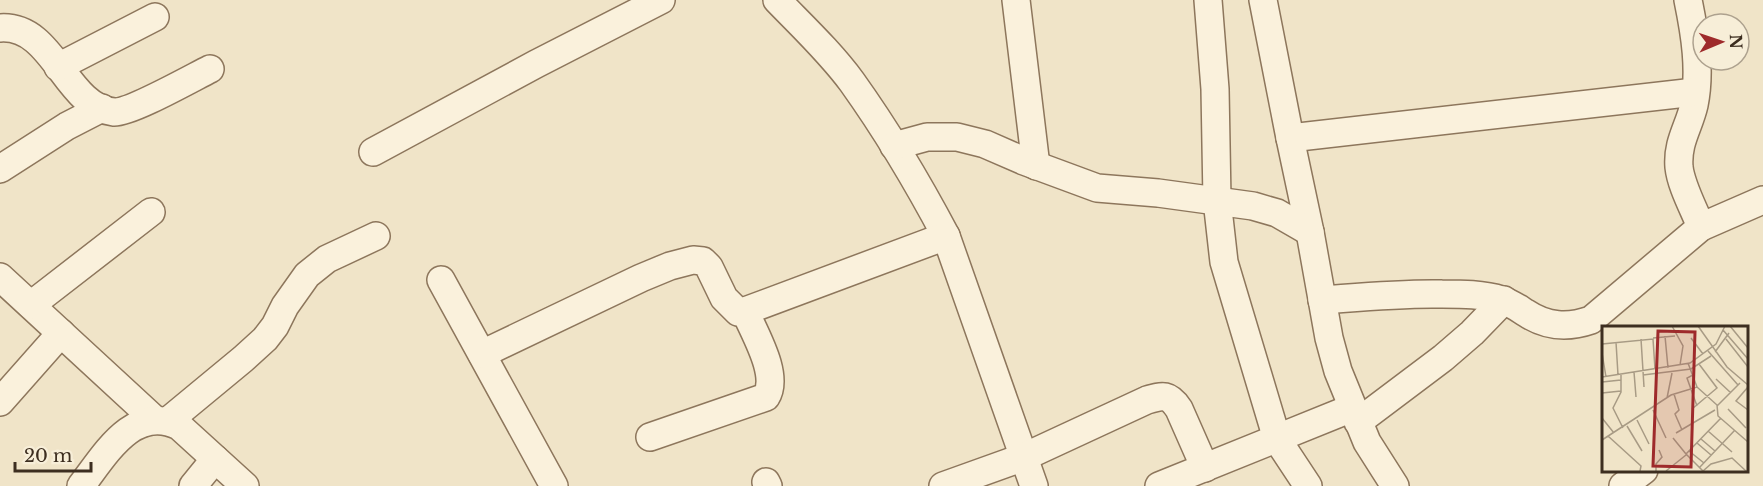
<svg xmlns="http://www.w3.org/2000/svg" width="1763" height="486" font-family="'Libre Baskerville',serif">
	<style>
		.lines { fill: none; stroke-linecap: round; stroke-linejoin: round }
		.minor-casing { stroke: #8d765c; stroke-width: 30 }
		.minor { stroke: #faf1dc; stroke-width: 27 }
		.inset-road { fill: none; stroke: #a89b85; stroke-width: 1.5 }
		.view { fill: #9e2a2b; fill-opacity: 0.15; stroke: #9e2a2b; stroke-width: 3 }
		.inset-edge { fill: none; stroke: #3d2e20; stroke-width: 3 }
	</style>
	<rect width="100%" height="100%" fill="#f0e4c8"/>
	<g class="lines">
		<g class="minor-casing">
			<g id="minor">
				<path d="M777 0C802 26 830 52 852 82 887 131 918 183 946 236L1034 486"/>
				<polyline points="1016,0 1036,166"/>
				<polyline points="1208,0 1215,89 1217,200 1224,262 1277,439 1308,486"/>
				<polyline points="1263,0 1290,138 1310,232 1329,338 1338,371 1367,442 1395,486"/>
				<path d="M1688 0C1695 34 1701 71 1694 105 1689 127 1677 142 1679 167 1681 186 1694 209 1701 227"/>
				<path d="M0 28C54 24 65 107 114 112 130 113 192 78 210 69"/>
				<polyline points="58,67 155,17"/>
				<polyline points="1290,138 1695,92"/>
				<polyline points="894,146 927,137 957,137 985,144 1024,161 1097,188 1158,193 1253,206 1277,213 1310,232"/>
				<polyline points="373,152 536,64 661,0"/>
				<polyline points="0,169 67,126 102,108"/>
				<polyline points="0,277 154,419"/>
				<polyline points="441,280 554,486"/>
				<path d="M1322 300C1362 297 1402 293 1442 294 1462 294 1483 294 1502 300 1511 303 1518 308 1526 313 1547 327 1568 328 1591 320L1701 227 1763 200"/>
				<polyline points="31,305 151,212"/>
				<polyline points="482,354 641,278 670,266 693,260 703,261 709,267 724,298 738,312 745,311 946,236"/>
				<polyline points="0,402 61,333"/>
				<polyline points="168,421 243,359 265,339 275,326 285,306 307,275 327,259 376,236"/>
				<polyline points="1358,422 1443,358 1472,333 1504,300"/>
				<path d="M650 437 766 397C780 375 754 333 745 311"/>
				<polyline points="766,482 768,486"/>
				<path d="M81 486C105 455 133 404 179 426L245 486"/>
				<polyline points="193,486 215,459"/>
				<path d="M943 486 1024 457 1147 400C1163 395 1169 394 1179 409L1205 468"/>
				<polyline points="1159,486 1352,408"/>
				<polyline points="1623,486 1644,470"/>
			</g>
		</g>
		<use href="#minor" class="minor"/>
	</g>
	<g transform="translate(1602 326)">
		<rect width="146" height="146" fill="#f0e4c8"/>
		<path class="inset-road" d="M70 0 81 20 78 39M96 0 125 41 146 59M128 0 146 22M121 4 146 33M63 10 66 42M51 12 73 10M89 12 101 28M39 13 42 61M124 13 146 41M14 16 16 49M0 18 51 13 53 43M106 25 136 59M113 26 127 7M0 27 4 51M86 37 95 61M32 46 34 71M19 49V66L11 82 21 102M41 49 89 43 109 30M91 49 85 52 95 80M0 51 88 37 114 18 123 0M114 53 129 67M0 56 19 54M146 61 134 75 146 84M0 67 19 65M72 68 77 84 73 88 80 104M65 72 70 47M115 80 138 57M90 83 115 62 97 38M126 83 144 102M51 84 64 112M0 92 12 107M35 94 47 118M25 100 40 125M106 105 130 126M74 107 113 84M6 110 39 140 38 145M71 112 84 128M99 113 113 125M0 114 69 69 95 61 115 79 116 90 146 116M95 117 109 129M87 125 102 137M97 142 133 104M54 145V138L60 131 57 124M64 145 84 129M101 145 84 128 119 92M101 145 109 138 130 132 144 145"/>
		<path class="view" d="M56 5 93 6 89 141 51 140Z"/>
		<rect width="146" height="146" class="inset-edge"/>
	</g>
	<g transform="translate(1721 42) rotate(88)"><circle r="28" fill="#f7eed8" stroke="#ada18e" stroke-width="1.5"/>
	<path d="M0-4.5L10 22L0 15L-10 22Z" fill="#9e2a2b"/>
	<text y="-9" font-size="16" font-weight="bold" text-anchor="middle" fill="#3d2e20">N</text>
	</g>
	<path d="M15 462v9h76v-9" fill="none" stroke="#3d2e20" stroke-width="3"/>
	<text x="24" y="462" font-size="18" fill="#3d2e20" stroke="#f7eed8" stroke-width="4.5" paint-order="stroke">20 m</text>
</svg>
